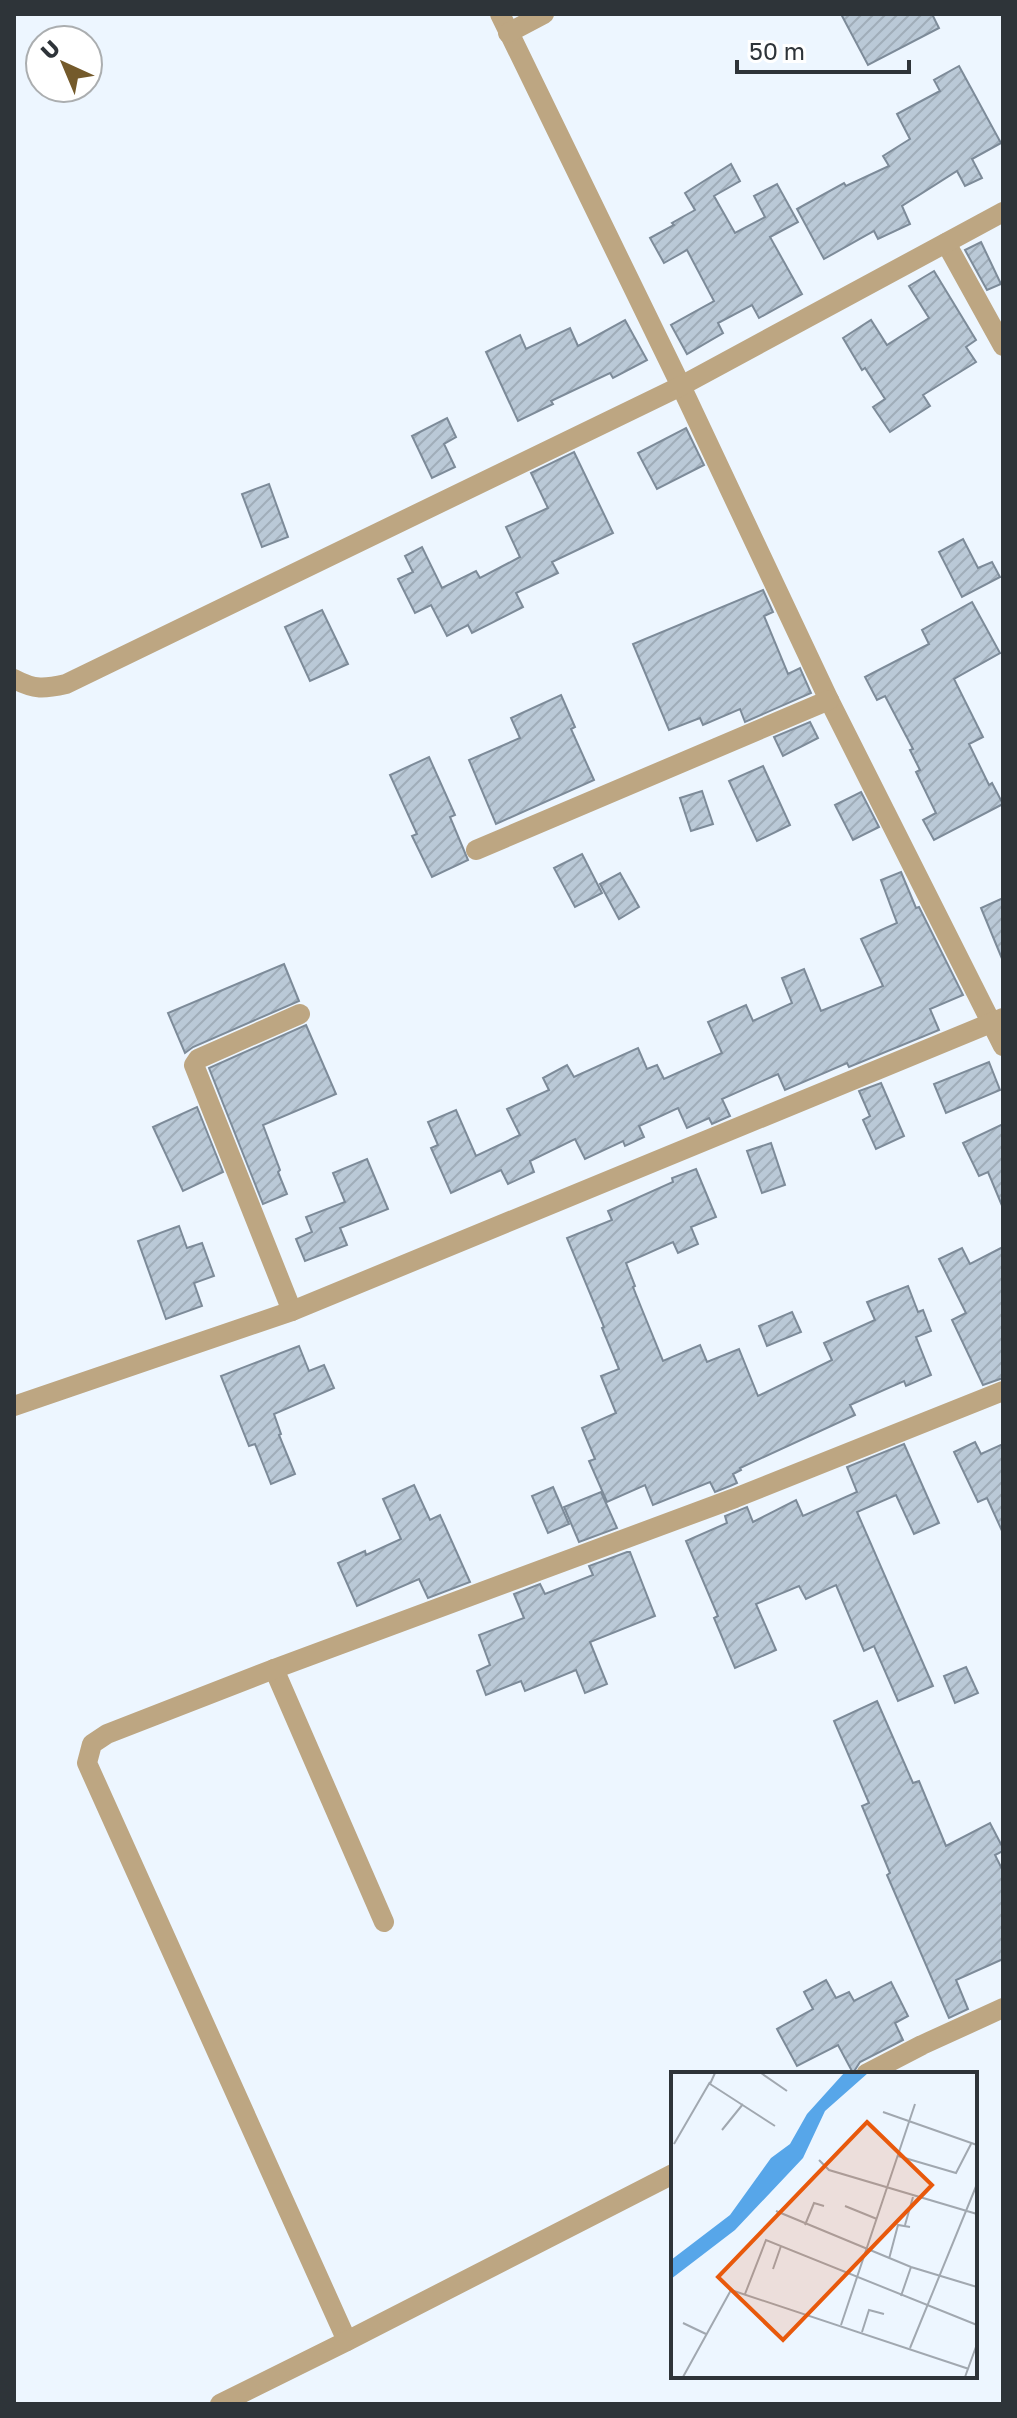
<svg xmlns="http://www.w3.org/2000/svg" width="1017" height="2418" font-family="'Golos Text',sans-serif">
	<style>
		.building { fill: url(#building-hatch); stroke: #7d8b99; stroke-width: 2 }
		.lines { fill: none; stroke-linecap: round; stroke-linejoin: round }
		.minor { stroke: #bda682; stroke-width: 20 }
		.inset-road { fill: none; stroke: #a1a8b0; stroke-width: 2 }
		.view { fill: #e8590c; fill-opacity: 0.15; stroke: #e8590c; stroke-width: 4 }
		.inset-edge { fill: none; stroke: #2e3439; stroke-width: 4 }
	</style>
	<defs>
		<pattern id="building-hatch" width="6" height="6" patternUnits="userSpaceOnUse" patternTransform="scale(2)"><rect width="6" height="6" fill="#bac9d7"/><path d="M-1 1l2-2M0 6l6-6M5 7l2-2" fill="none" stroke="#a0adb9"/></pattern>
	</defs>
	<rect width="100%" height="100%" fill="#edf6ff"/>
	<g class="building">
		<polygon points="841,14 932,14 939,28 868,65"/>
		<polygon points="959,66 1001,143 972,159 982,178 965,186 957,171 902,206 910,224 878,239 874,231 824,259 797,209 844,183 846,186 889,166 883,156 910,139 897,114 940,91 934,80"/>
		<polygon points="731,164 740,181 714,196 735,233 765,217 754,196 777,184 798,222 770,237 802,294 759,318 752,305 718,323 723,333 687,354 671,325 714,301 687,250 664,263 650,238 674,225 672,223 695,210 685,193"/>
		<polygon points="981,242 1001,284 987,290 965,250"/>
		<polygon points="934,271 976,340 966,347 976,362 923,395 930,406 890,432 873,407 885,399 865,368 862,370 843,338 871,320 887,345 929,318 909,286"/>
		<polygon points="625,320 647,360 613,378 610,373 551,401 553,404 518,421 486,352 520,335 526,349 570,328 578,346"/>
		<polygon points="447,418 456,437 444,444 455,467 432,478 412,436"/>
		<polygon points="686,428 704,465 657,489 638,453"/>
		<polygon points="574,452 613,533 552,562 558,573 516,593 523,607 472,633 468,625 447,636 431,605 415,613 398,579 413,572 405,556 422,547 442,588 476,571 480,578 520,557 506,527 548,508 531,473"/>
		<polygon points="269,484 288,537 262,547 242,494"/>
		<polygon points="963,539 978,568 992,562 1000,577 962,597 939,552"/>
		<polygon points="763,590 773,612 764,616 788,674 800,668 811,693 745,722 740,709 703,725 700,718 669,730 633,644"/>
		<polygon points="972,602 1000,653 954,679 983,737 969,744 989,785 992,783 1003,804 934,840 923,820 936,813 916,772 920,770 910,750 913,749 885,696 877,700 865,677 929,644 922,630"/>
		<polygon points="322,610 348,664 310,681 285,627"/>
		<polygon points="561,695 575,727 571,729 594,780 496,824 469,760 520,738 511,718"/>
		<polygon points="810,722 818,738 783,756 774,737"/>
		<polygon points="429,757 455,815 450,817 468,860 432,877 412,836 417,834 390,775"/>
		<polygon points="763,766 790,825 757,841 729,781"/>
		<polygon points="702,791 713,824 691,831 680,798"/>
		<polygon points="861,792 879,827 853,840 835,805"/>
		<polygon points="582,854 602,893 575,907 554,868"/>
		<polygon points="901,872 916,908 919,907 963,995 930,1009 939,1030 849,1067 847,1063 785,1090 778,1074 722,1099 730,1116 712,1124 709,1118 687,1128 678,1108 639,1126 644,1137 625,1146 623,1141 585,1159 575,1139 530,1161 534,1172 508,1184 501,1170 451,1193 431,1148 438,1145 428,1122 456,1110 476,1156 520,1135 507,1109 549,1090 543,1078 567,1065 574,1077 638,1048 647,1069 657,1065 664,1079 722,1053 708,1022 746,1005 753,1021 792,1003 782,978 804,969 821,1011 883,986 861,939 897,923 881,880"/>
		<polygon points="620,873 639,907 619,919 600,884"/>
		<polygon points="1003,898 1003,961 981,908"/>
		<polygon points="284,964 299,1001 193,1047 185,1053 168,1013"/>
		<polygon points="306,1025 336,1094 263,1125 280,1170 278,1172 287,1194 263,1204 209,1068"/>
		<polygon points="989,1062 1000,1090 946,1113 934,1084"/>
		<polygon points="881,1083 904,1136 876,1149 863,1120 870,1116 859,1091"/>
		<polygon points="197,1107 223,1172 183,1191 153,1127"/>
		<polygon points="1003,1124 1003,1208 988,1172 979,1176 963,1143"/>
		<polygon points="771,1143 785,1185 762,1193 747,1151"/>
		<polygon points="367,1159 388,1209 340,1228 347,1245 305,1261 296,1239 312,1232 306,1217 345,1202 333,1173"/>
		<polygon points="696,1169 716,1217 691,1227 698,1244 678,1253 673,1242 626,1263 635,1286 633,1287 641,1307 663,1361 700,1345 707,1362 739,1349 758,1396 832,1360 824,1343 875,1320 867,1302 908,1286 918,1312 923,1310 931,1331 916,1337 931,1375 906,1386 904,1381 850,1405 855,1415 740,1468 741,1470 733,1474 737,1483 730,1486 715,1492 710,1482 653,1505 645,1485 607,1502 589,1461 595,1459 582,1428 616,1413 601,1376 619,1369 602,1328 604,1327 567,1238 612,1220 608,1211 673,1182 672,1178"/>
		<polygon points="179,1226 187,1248 202,1243 214,1276 194,1283 202,1306 166,1319 138,1241"/>
		<polygon points="1003,1247 1003,1378 983,1385 952,1320 966,1313 939,1259 962,1248 970,1264"/>
		<polygon points="792,1312 801,1332 767,1346 759,1326"/>
		<polygon points="299,1346 309,1371 324,1365 334,1388 274,1414 281,1434 279,1435 295,1474 271,1484 255,1444 249,1446 221,1376"/>
		<polygon points="975,1442 981,1454 1003,1444 1003,1533 987,1498 978,1502 954,1452"/>
		<polygon points="904,1444 939,1523 914,1534 896,1495 857,1512 933,1686 898,1701 874,1646 864,1651 836,1585 806,1599 799,1586 756,1604 776,1650 735,1668 714,1618 718,1616 686,1541 727,1523 725,1516 747,1507 753,1522 796,1500 803,1516 857,1492 847,1467"/>
		<polygon points="414,1485 430,1520 440,1515 470,1582 428,1598 419,1579 357,1606 338,1563 365,1551 366,1555 401,1539 383,1499"/>
		<polygon points="553,1487 569,1524 548,1533 532,1496"/>
		<polygon points="601,1492 617,1528 579,1542 564,1507"/>
		<polygon points="627,1552 630,1552 655,1616 590,1642 607,1684 585,1693 576,1670 525,1691 521,1681 486,1695 477,1671 490,1665 479,1635 524,1618 514,1594 540,1584 545,1594 593,1575 589,1566"/>
		<polygon points="966,1667 978,1693 955,1703 944,1676"/>
		<polygon points="877,1701 913,1783 919,1781 946,1846 990,1823 1003,1848 1003,1851 995,1855 1003,1871 1003,1959 956,1980 968,2009 949,2018 887,1875 890,1873 862,1806 869,1803 834,1721"/>
		<polygon points="826,1980 836,1998 849,1992 854,2001 891,1982 908,2016 895,2023 903,2040 860,2062 853,2073 838,2045 797,2066 777,2029 813,2009 804,1992"/>
	</g>
	<g class="lines">
		<g class="minor">
			<polyline points="500,14 681,386 829,700 1003,1046"/>
			<polyline points="508,33 544,14"/>
			<polyline points="946,243 1003,346"/>
			<path d="M14 679C35 690 44 689 66 684L681 386 1003 212"/>
			<polyline points="476,850 829,700"/>
			<polyline points="292,1311 194,1065 198,1059 300,1014"/>
			<polyline points="14,1406 292,1311 1003,1018"/>
			<polyline points="274,1669 384,1922"/>
			<polyline points="866,2074 922,2045 1003,2008"/>
			<polyline points="347,2341 87,1763 92,1744 107,1734 274,1669 735,1498 1003,1391"/>
			<polyline points="220,2404 347,2341 673,2174"/>
		</g>
	</g>
	<g transform="translate(671 2072)">
		<rect width="306" height="306" fill="#edf6ff"/>
		<path d="M173 1H197L154 39 132 86 64 158 0 207V188L59 143 100 86 119 72 136 42Z" fill="#57a6e9"/>
		<path class="inset-road" d="M44 1 39 12 104 54M90 1 116 19M212 40 306 73M51 58 72 32M3 72 39 10M227 84 285 101 300 72M148 88 158 98 306 142M174 134 206 147M105 139 240 195 306 215M134 153 143 131 153 134M234 153 242 125M218 187 227 153 239 155M102 197 110 174M74 222 95 168 306 253M230 224 240 195M12 251 35 262M170 253 244 32M191 260 198 238 213 242M239 276 306 112M12 305 60 218 298 297M294 305 306 272"/>
		<path class="view" d="M196 50 261 113 112 268 47 205Z"/>
		<rect width="306" height="306" class="inset-edge"/>
	</g>
	<rect width="1017" height="2418" fill="none" stroke="#2e3439" stroke-width="32"/>
	<g transform="translate(64 64) rotate(316)"><circle r="38" fill="#ffffff" stroke="#abaeb0" stroke-width="2"/>
	<path d="M0-6L14 30L0 20L-14 30Z" fill="#745a2b"/>
	<text y="-12" font-size="22" font-weight="bold" text-anchor="middle" fill="#2e3439">U</text>
	</g>
	<path d="M737 60v12h172v-12" fill="none" stroke="#2e3439" stroke-width="4"/>
	<text x="749" y="60" font-size="24" fill="#2e3439" stroke="#ffffff" stroke-width="6" paint-order="stroke">50 m</text>
</svg>
